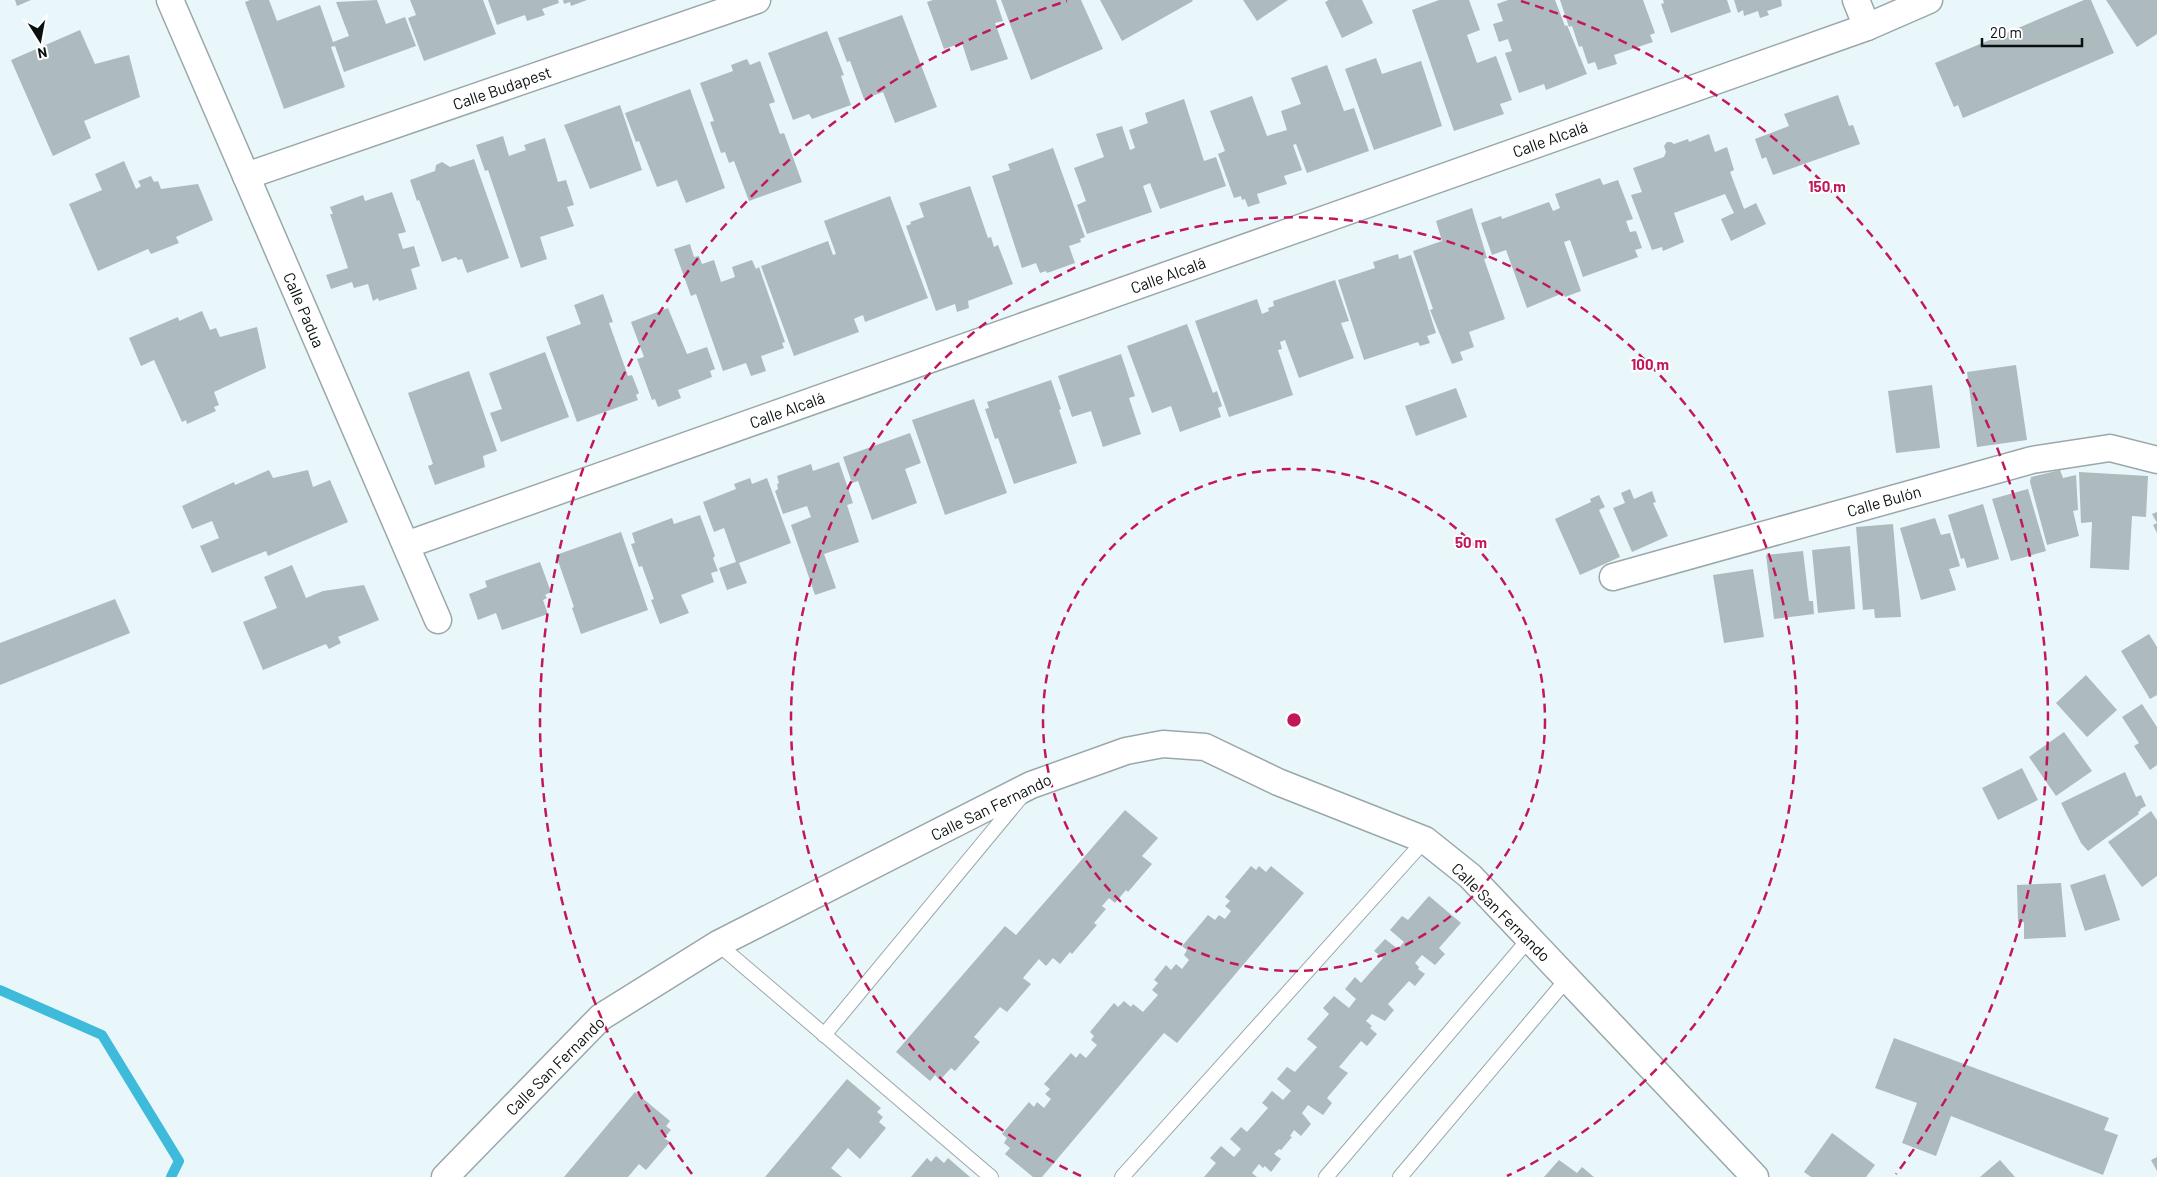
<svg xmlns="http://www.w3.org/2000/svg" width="2157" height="1177" font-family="Barlow,sans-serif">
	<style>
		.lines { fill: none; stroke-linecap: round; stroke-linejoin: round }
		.stream { stroke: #3ebada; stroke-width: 10 }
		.building { fill: #adbabe }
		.lane-casing { stroke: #9aa7ab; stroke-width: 16 }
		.street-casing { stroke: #9aa7ab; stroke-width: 29 }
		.lane { stroke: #fff; stroke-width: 14 }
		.street { stroke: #fff; stroke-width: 26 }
		.ring { fill: none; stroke: #c2185b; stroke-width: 2.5; stroke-dasharray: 9 6 }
		.labels { text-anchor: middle; stroke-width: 4; stroke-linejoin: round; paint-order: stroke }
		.street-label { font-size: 16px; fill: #0b1011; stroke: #fff }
		.centre { fill: #c2185b; stroke: #fff; stroke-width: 2.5 }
		.ring-label { font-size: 15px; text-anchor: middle; font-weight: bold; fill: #c2185b; stroke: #fff; stroke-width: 4; stroke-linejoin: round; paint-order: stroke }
	</style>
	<rect width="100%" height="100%" fill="#e9f7fb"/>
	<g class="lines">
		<polyline class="stream" points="0,990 102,1035 179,1161 171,1177"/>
	</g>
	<g class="building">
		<polygon points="15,0 31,0 17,6"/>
		<polygon points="250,0 269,0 277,21 320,5 333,42 349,36 336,2 377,0 386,24 405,17 416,46 344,72 335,46 331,47 345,87 284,109 245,2"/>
		<polygon points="410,0 483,0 496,34 424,61 408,18 416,15"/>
		<polygon points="488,0 558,0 559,3 542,9 545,15 527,21 525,15 497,25"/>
		<polygon points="563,0 587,0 571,6 570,2 564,4"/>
		<polygon points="933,0 996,0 1003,21 995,23 1008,59 971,71 962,43 944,49 927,2"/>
		<polygon points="1001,0 1081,0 1103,49 1031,80"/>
		<polygon points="1100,0 1192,0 1193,1 1122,41"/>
		<polygon points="1243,0 1288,0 1257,21"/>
		<polygon points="1329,0 1362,0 1373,23 1342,38 1325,2"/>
		<polygon points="1439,0 1469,0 1480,30 1467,35 1477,63 1496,56 1512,100 1500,104 1504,114 1454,131 1412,10"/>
		<polygon points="1508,0 1555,0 1565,26 1567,25 1587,74 1546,90 1544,84 1519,93 1505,53 1512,51 1508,39 1499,42 1493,24 1503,21 1497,4"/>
		<polygon points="1560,0 1643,0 1655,33 1650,35 1653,42 1614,55 1617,64 1598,70 1595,62 1588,64 1582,46 1579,47 1572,26 1569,27"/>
		<polygon points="1663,0 1727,0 1731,12 1671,33 1661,4 1664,3"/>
		<polygon points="1734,0 1781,0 1782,6 1767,11 1769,15 1760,18 1758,11 1744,16 1743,10 1738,13"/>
		<polygon points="2084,0 2091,0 2114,53 1963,118 1958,105 1954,107 1935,63"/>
		<polygon points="2106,0 2157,0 2157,34 2137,47"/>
		<polygon points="902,15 937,107 895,123 883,92 864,99 850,61 847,62 838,38"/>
		<polygon points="80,30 95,64 129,55 140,97 84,121 91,138 53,156 11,60"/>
		<polygon points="827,31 844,75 841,76 851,105 812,119 809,114 793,120 768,53"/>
		<polygon points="1376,58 1382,74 1421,61 1442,126 1374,150 1345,69"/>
		<polygon points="747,59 750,65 760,61 775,102 769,104 780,134 784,133 802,182 749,201 734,161 729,163 725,152 721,153 710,122 714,121 700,83 733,71 731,65"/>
		<polygon points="1327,65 1344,111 1354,108 1369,151 1307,173 1296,144 1293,145 1302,170 1284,176 1287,184 1257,194 1260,203 1248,207 1245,199 1242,200 1241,196 1234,198 1218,154 1225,151 1210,111 1252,96 1267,136 1287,130 1281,111 1301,104 1291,78"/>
		<polygon points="690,89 725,188 686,203 677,180 657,187 639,141 636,142 625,113"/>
		<polygon points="1838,95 1849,126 1853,125 1860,144 1773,175 1766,157 1762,159 1755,139 1789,126 1784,114"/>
		<polygon points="1184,99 1204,161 1216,157 1226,186 1160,209 1150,183 1143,186 1152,212 1087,234 1077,205 1086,201 1074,168 1104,157 1096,134 1122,126 1130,150 1135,148 1129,130 1148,123 1145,113"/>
		<polygon points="620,105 642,170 590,189 564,125"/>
		<polygon points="1709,134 1715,152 1727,147 1734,170 1730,172 1744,209 1756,203 1766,224 1731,241 1721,219 1734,213 1725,194 1674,213 1684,242 1663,251 1662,247 1652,250 1631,195 1642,192 1633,168 1664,157 1666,152 1664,146 1667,142 1671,142 1674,144 1688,139 1689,142"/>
		<polygon points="503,136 509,156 526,150 524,145 545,138 558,182 566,180 574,205 567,207 574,226 540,237 547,259 521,268 488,170 485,171 476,145"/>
		<polygon points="1053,148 1085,237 1080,239 1081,242 1069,246 1075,263 1047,273 1046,271 1040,273 1036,263 1022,268 992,176 1010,170 1008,164"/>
		<polygon points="474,159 509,258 467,273 462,259 458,260 456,257 442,262 419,200 417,201 410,180 435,171 436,165 442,162 450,167"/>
		<polygon points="124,161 136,189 141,186 138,181 151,176 154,182 158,181 161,189 198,184 213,220 176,237 179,243 151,254 148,249 98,271 69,204 102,190 95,174"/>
		<polygon points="1600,178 1603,185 1618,180 1633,219 1626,221 1630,232 1636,231 1642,248 1635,250 1638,257 1583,277 1570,240 1564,242 1581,291 1565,297 1563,293 1527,308 1506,250 1492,255 1481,223 1501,216 1502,219 1549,202 1553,211 1560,208 1555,194"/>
		<polygon points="970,186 988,238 991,237 994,247 998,245 1013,284 968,301 969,308 957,312 955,304 936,311 906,226 911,224 910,222 924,217 919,203"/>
		<polygon points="392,192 406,232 398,234 403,249 414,246 420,266 411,269 417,289 379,301 378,298 373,301 368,284 354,288 352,282 331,289 326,275 348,268 330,214 333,214 330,207 363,195 365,201"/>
		<polygon points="890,196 928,298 865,322 863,315 858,317 854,319 859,332 794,356 761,266 828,241 833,255 836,254 824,221"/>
		<polygon points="1472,208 1487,258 1484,259 1505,319 1469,332 1474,347 1460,352 1463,360 1452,364 1430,310 1433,309 1413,251 1442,241 1436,221"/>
		<polygon points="690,244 694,257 699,256 702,264 714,260 721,282 735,277 732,267 752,260 756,269 759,267 785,342 782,343 784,348 761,356 766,371 751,376 746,363 723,371 696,294 691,296 674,249"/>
		<polygon points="1398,254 1399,259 1411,255 1436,333 1427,336 1430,343 1420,346 1418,342 1364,360 1338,280 1375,268 1373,262"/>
		<polygon points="1335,280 1349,321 1341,323 1354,358 1299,378 1285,340 1280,342 1282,349 1278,350 1293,395 1229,417 1195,321 1257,299 1262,314 1269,311 1268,308 1274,306 1273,301"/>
		<polygon points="603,294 613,322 609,323 628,376 632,375 639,393 636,395 638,400 577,422 546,337 581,324 574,305"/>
		<polygon points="668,308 687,354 707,347 715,369 710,371 712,377 678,390 681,398 658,407 655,399 652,400 637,359 644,357 631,322"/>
		<polygon points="202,311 210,330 216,328 220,337 257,327 266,368 214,392 219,405 214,407 216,411 187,424 186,420 182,422 154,360 141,366 129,338 178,317 179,321"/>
		<polygon points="1187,324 1213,393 1217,391 1222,406 1218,408 1221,417 1180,432 1171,406 1152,413 1127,346"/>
		<polygon points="545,352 569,417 501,442 490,413 502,409 489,373"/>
		<polygon points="1121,354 1135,396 1129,398 1141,434 1103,447 1091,411 1072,417 1058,376"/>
		<polygon points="2016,365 2027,440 1977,447 1967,372"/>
		<polygon points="469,371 497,451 483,456 485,467 435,485 428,466 433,464 408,393"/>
		<polygon points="1051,380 1061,409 1059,410 1077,463 1014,484 998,438 995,439 985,409 989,408 987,402"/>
		<polygon points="1932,385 1940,448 1896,453 1888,391"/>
		<polygon points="1456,388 1467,417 1416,436 1405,406"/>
		<polygon points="974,399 1007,493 945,515 912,420"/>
		<polygon points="910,433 921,463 905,469 917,503 872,520 858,481 852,483 843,457"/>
		<polygon points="839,462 853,503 847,505 859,542 824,554 836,588 815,595 791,525 811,517 807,506 783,514 775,491 778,489 777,484 779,483 777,476 811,464 813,471"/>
		<polygon points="269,470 273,478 308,470 313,487 330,480 348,522 268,556 266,551 212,573 200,546 219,538 212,521 192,529 182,506 234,482 235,485"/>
		<polygon points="2060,470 2063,478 2076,475 2078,510 2073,511 2079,536 2047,545 2030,482 2031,477"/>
		<polygon points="2079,472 2148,476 2146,517 2132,516 2129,570 2090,568 2092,522 2081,523"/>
		<polygon points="750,478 752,484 767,478 791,543 739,563 747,583 727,590 719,568 736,562 724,528 714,532 703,502 736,489 734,484"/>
		<polygon points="1630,489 1634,499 1652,491 1656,502 1653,503 1668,536 1632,552 1613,508 1625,503 1621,493"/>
		<polygon points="2028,489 2046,551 2011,561 1992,499"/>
		<polygon points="1599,495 1605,507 1599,510 1620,557 1580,575 1555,519 1591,502 1590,499"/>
		<polygon points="1983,504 1999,559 1967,568 1964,558 1961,559 1948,515"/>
		<polygon points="2157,512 2157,533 2153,525 2157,523 2152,514"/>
		<polygon points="700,515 715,556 713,558 718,571 711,573 714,582 681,595 689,613 660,624 651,600 654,599 642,566 639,567 631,544 635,543 632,533 672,518 674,524"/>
		<polygon points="1935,518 1941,535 1950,533 1960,566 1949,569 1956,590 1921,600 1900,528"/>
		<polygon points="1893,524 1901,617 1875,618 1874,609 1863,610 1856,527"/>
		<polygon points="621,532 648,610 581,634 572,608 574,607 556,555"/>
		<polygon points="1850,546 1855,609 1818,613 1812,550"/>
		<polygon points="1803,551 1809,601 1813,601 1814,614 1774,619 1766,555"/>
		<polygon points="540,562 551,592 545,595 547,598 543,600 548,614 502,630 496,613 478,620 469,594 487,587 485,581"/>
		<polygon points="292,565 306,598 323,591 364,585 379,620 338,637 341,643 329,649 326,644 263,670 243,622 277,608 264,577"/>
		<polygon points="1753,569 1764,637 1724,643 1713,575"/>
		<polygon points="115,599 130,633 0,685 0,643"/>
		<polygon points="2149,634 2157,647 2157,695 2150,699 2121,651"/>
		<polygon points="2086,675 2117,710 2087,737 2056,703"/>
		<polygon points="2142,704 2157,727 2157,765 2150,770 2134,746 2139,743 2122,717"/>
		<polygon points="2064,732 2092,771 2056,796 2029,757"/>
		<polygon points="2022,768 2038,800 1998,820 1982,788"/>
		<polygon points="2125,772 2136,797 2141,795 2146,806 2140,809 2141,810 2138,812 2139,814 2088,851 2081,843 2061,803"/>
		<polygon points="1125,810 1158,838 1142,856 1152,864 1128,892 1126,890 1115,903 1109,898 1102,906 1106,909 1094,923 1097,925 1072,954 1070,952 1060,964 1053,958 1046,966 1039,959 1023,978 1031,984 1007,1012 1000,1007 974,1037 980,1042 955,1071 951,1068 940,1080 935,1075 930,1081 896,1052 1005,926 1016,935"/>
		<polygon points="2151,811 2157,820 2157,876 2142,887 2108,842"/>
		<polygon points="1251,866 1256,870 1259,866 1266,872 1271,866 1304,893 1177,1043 1164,1033 1042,1177 1033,1177 1005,1154 1010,1148 1004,1143 1007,1138 1002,1134 1029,1102 1034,1107 1037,1102 1044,1108 1051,1099 1045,1094 1050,1089 1044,1084 1071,1053 1076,1058 1080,1053 1086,1058 1097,1045 1091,1040 1094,1036 1090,1032 1114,1003 1118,1007 1124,1001 1131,1007 1133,1004 1143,1012 1158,995 1152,990 1158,983 1154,980 1166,965 1171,970 1176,964 1182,969 1189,960 1184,955 1187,950 1182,946 1208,915 1215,920 1219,915 1225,919 1231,911 1225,906 1230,901 1225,897"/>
		<polygon points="2105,874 2120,920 2085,931 2070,885"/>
		<polygon points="2061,883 2066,937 2024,939 2024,922 2018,922 2017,885"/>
		<polygon points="1429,896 1461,923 1439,948 1445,954 1435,965 1422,955 1415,963 1419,967 1418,969 1425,974 1415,986 1409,981 1388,1004 1394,1010 1385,1021 1372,1014 1366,1021 1372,1026 1370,1028 1377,1034 1367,1046 1361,1041 1339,1067 1348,1073 1327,1098 1332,1103 1323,1115 1308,1105 1302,1113 1311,1124 1301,1136 1294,1130 1290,1136 1292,1137 1281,1150 1279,1149 1274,1154 1281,1159 1271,1172 1265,1166 1263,1168 1259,1164 1252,1173 1257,1177 1204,1177 1216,1163 1210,1158 1221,1146 1234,1157 1241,1149 1230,1139 1241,1127 1247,1132 1268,1108 1262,1103 1272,1091 1283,1100 1291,1091 1277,1079 1287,1067 1295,1072 1317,1047 1307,1039 1329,1014 1323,1008 1334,996 1349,1008 1356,999 1345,989 1355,977 1361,983 1383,958 1374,951 1385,939 1398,949 1404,942 1390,930 1402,916 1408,920"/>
		<polygon points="1894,1038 2109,1118 2104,1130 2118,1135 2103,1175 1951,1116 1936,1156 1902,1143 1917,1103 1875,1088"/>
		<polygon points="847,1079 881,1108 877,1112 883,1117 879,1122 886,1128 860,1159 848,1148 831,1168 842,1177 765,1177"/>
		<polygon points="635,1092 670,1121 666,1126 671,1130 664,1138 670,1142 646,1170 639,1164 628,1177 564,1177"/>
		<polygon points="1832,1133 1875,1165 1866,1177 1811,1177 1804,1172"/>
		<polygon points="936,1156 944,1163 948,1158 970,1177 911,1177 927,1158 931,1162"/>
		<polygon points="2157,1157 2157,1171 2151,1160"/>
		<polygon points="1559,1160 1577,1173 1582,1167 1594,1177 1544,1177"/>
		<polygon points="2000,1160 2015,1177 1980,1177"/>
	</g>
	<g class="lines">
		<g class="lane-casing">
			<g id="lane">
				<polyline points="718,944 991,1177"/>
				<polyline points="824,1035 1021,797"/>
				<polyline points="1122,1177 1425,840"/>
				<polyline points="1326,1177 1529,939"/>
				<polyline points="1400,1177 1567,979"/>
			</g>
		</g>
		<g class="street-casing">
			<g id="street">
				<polyline points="170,0 438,620"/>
				<polyline points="1856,0 1867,27"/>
				<polyline points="246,176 757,0"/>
				<polyline points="406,545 1867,27 1929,0"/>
				<polyline points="1613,577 2032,460 2110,448 2157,460"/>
				<polyline points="445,1177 601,1017 718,944 1031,785 1126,751 1163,744 1205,747 1278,782 1425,840 1470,876 1755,1177"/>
			</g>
		</g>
		<use href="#lane" class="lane"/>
		<use href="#street" class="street"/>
	</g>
	<g class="ring">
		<circle cx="1294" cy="720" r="251"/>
		<path d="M1081 1176A503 503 0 1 1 1507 1176"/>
		<path d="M692 1174A754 754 0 0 1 1067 1M1521 1A754 754 0 0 1 1896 1174"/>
	</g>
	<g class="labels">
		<g class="street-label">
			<text transform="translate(502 88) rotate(-19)" y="6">Calle Budapest</text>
			<text transform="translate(1550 139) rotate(-20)" y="6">Calle Alcalá</text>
			<text transform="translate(1168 275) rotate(-20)" y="6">Calle Alcalá</text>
			<text transform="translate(304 310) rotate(67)" y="6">Calle Padua</text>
			<text transform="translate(787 410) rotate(-20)" y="6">Calle Alcalá</text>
			<text transform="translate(1884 501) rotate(-16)" y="6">Calle Bulón</text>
			<text transform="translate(991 807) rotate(-26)" y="6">Calle San Fernando</text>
			<text transform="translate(1501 912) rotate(45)" y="6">Calle San Fernando</text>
			<text transform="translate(555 1066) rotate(-45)" y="6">Calle San Fernando</text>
		</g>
	</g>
	<circle cx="1294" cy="720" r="8" class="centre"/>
	<g class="ring-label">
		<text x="1827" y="192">150 m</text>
		<text x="1650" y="370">100 m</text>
		<text x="1471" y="548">50 m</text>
	</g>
	<g transform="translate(40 40) rotate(169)" stroke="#ffffff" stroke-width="4" paint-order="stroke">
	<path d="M0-4L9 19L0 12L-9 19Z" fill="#0b1011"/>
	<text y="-8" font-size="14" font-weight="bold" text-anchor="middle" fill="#0b1011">N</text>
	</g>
	<path d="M1982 38v8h100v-8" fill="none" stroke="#0b1011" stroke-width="2.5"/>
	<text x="1990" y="38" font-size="15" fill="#0b1011" stroke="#ffffff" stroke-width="4" paint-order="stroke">20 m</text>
</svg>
